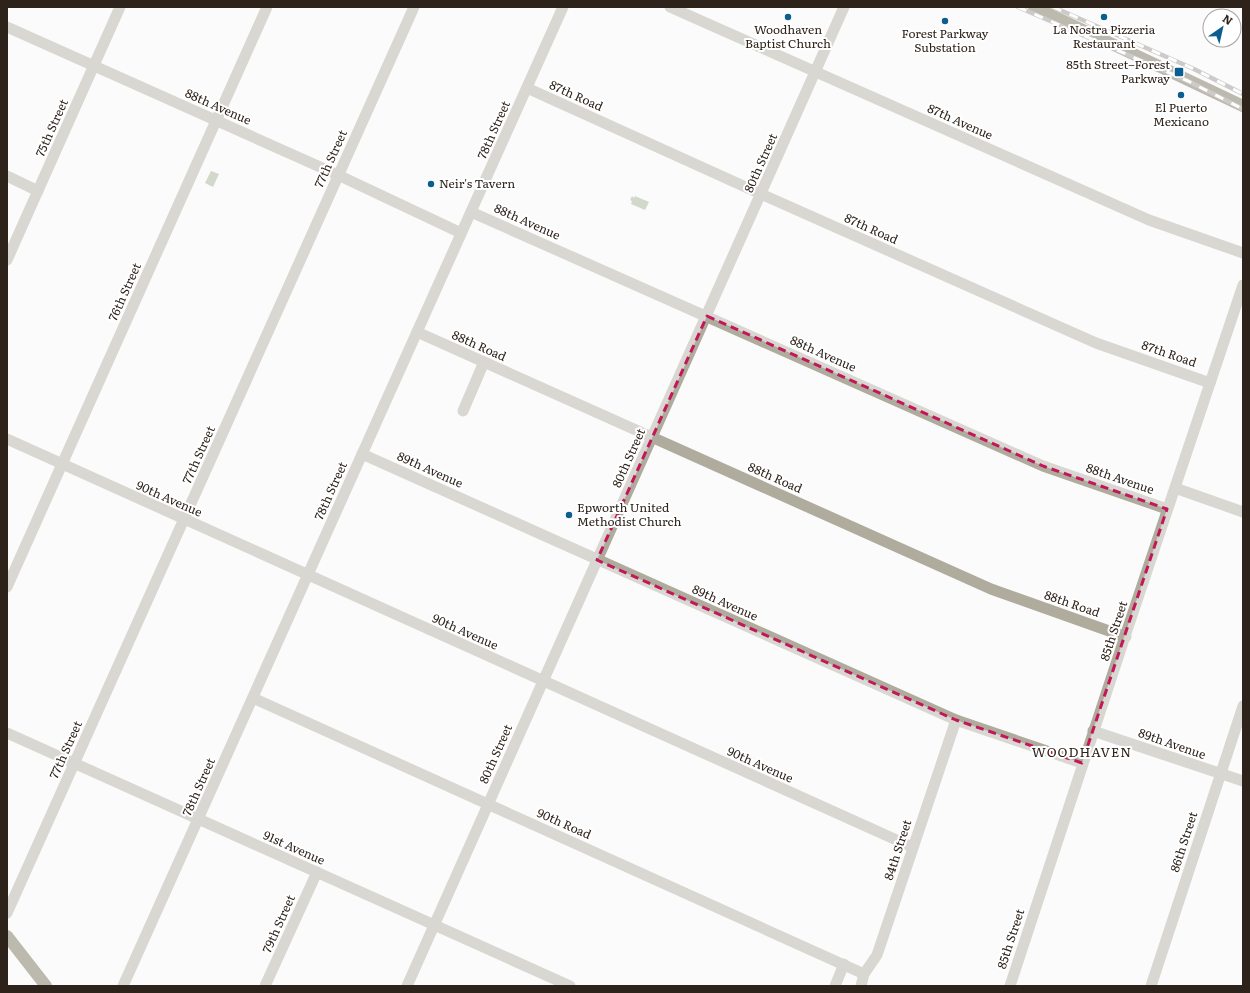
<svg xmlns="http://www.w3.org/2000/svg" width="1250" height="993" font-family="Literata,serif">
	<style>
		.water { fill: #9fad8e }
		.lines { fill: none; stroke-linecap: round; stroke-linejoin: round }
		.minor { stroke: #afab9d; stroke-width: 11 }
		.major { stroke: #706950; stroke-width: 12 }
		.rail-casing { stroke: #95908c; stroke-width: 4.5 }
		.rail { stroke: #fff; stroke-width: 3; stroke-dasharray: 9; stroke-linecap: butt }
		.marked { fill: none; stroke: #c2185b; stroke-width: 3; stroke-dasharray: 8 5; stroke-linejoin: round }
		.poi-dot { fill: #0c5e90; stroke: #fff; stroke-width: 1.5 }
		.labels { text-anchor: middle; stroke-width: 4; stroke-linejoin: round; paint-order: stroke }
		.poi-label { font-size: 12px; fill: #2e231b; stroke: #fff }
		.street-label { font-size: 12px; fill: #2e231b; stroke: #fff }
		.neighbourhood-label { font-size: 13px; letter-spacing: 1px; fill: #2e231b; stroke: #fff }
	</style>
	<rect width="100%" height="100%" fill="#fbfbfb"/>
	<g class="water">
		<polygon points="211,171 219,174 213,187 205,183"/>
		<polygon points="632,196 634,198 635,196 649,202 645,210 631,204 632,201 630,200"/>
	</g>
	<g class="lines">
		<g class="minor">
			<polyline points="670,7 1149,220 1243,253"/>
			<polyline points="7,27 338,175 461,233"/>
			<polyline points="527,88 761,194 1096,343 1210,383"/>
			<polyline points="7,176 38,191"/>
			<polyline points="471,212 1043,466 1167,509"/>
			<polyline points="7,260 120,7"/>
			<polyline points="417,332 991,589 1126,637"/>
			<polyline points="463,411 484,362"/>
			<polyline points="7,439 912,847"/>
			<polyline points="362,454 956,720 1082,763"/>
			<polyline points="1175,488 1243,512"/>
			<polyline points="7,587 267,7"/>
			<polyline points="253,698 864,974"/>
			<polyline points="1093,731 1243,781"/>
			<polyline points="7,733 570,986"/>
			<polyline points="7,913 414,7"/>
			<polyline points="123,986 563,7"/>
			<polyline points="265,986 317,872"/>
			<polyline points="407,986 844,7"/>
			<polyline points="835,986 844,964"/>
			<polyline points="861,986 864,974 877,955 956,720"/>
			<path d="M1010 986C1086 752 1164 518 1243 285"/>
			<polyline points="1151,986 1243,706"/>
		</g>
		<g class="major">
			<polyline points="1034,7 1243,106"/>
			<polyline points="7,936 46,986"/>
		</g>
		<g class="rail-casing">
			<g id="rail">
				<polyline points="1018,7 1188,81 1243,109"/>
				<polyline points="1053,7 1194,69 1243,94"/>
			</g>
		</g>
		<use href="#rail" class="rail"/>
	</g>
	<path d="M0 0H1250V993H0ZM707 316 1043 466 1167 509 1082 763 956 720 597 560Z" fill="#fbfbfb" fill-opacity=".55" fill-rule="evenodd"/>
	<path class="marked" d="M707 316 1043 466 1167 509 1082 763 956 720 597 560Z"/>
	<g class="poi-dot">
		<circle cx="788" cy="17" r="4"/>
		<circle cx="1104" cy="17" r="4"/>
		<circle cx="945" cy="21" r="4"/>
		<rect x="1174" y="67" width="10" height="10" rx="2"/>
		<circle cx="1181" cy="95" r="4"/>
		<circle cx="431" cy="184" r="4"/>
		<circle cx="569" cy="515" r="4"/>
	</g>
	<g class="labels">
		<g class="poi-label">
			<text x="788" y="34">Woodhaven<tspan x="788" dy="14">Baptist Church</tspan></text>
			<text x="1104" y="34">La Nostra Pizzeria<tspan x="1104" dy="14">Restaurant</tspan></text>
			<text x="945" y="38">Forest Parkway<tspan x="945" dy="14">Substation</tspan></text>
			<text x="1170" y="69" text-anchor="end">85th Street–Forest<tspan x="1170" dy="14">Parkway</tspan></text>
			<text x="1181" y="112">El Puerto<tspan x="1181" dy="14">Mexicano</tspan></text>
			<text x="439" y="188" text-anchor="start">Neir's Tavern</text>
			<text x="577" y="512" text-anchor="start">Epworth United<tspan x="577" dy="14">Methodist Church</tspan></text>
		</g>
		<g class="street-label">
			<text transform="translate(576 96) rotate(24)" y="4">87th Road</text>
			<text transform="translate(218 107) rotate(24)" y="4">88th Avenue</text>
			<text transform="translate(960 122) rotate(24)" y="4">87th Avenue</text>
			<text transform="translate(52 128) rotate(-66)" y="4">75th Street</text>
			<text transform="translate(494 130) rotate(-66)" y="4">78th Street</text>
			<text transform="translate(331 159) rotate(-66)" y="4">77th Street</text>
			<text transform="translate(761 163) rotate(-66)" y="4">80th Street</text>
			<text transform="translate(527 222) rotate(24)" y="4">88th Avenue</text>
			<text transform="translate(871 229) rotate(24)" y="4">87th Road</text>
			<text transform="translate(125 292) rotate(-66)" y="4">76th Street</text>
			<text transform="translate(479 346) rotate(24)" y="4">88th Road</text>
			<text transform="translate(823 354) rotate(24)" y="4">88th Avenue</text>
			<text transform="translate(1169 354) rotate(19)" y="4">87th Road</text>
			<text transform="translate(199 455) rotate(-66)" y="4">77th Street</text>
			<text transform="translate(629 458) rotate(-66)" y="4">80th Street</text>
			<text transform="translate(430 470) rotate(24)" y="4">89th Avenue</text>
			<text transform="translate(775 478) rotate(24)" y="4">88th Road</text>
			<text transform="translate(1120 479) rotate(19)" y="4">88th Avenue</text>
			<text transform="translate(331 491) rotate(-66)" y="4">78th Street</text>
			<text transform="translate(169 499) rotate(24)" y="4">90th Avenue</text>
			<text transform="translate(725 603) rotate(24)" y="4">89th Avenue</text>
			<text transform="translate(1072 604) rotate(19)" y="4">88th Road</text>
			<text transform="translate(1114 631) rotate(-72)" y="4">85th Street</text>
			<text transform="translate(465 632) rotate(24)" y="4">90th Avenue</text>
			<text transform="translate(1172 744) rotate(19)" y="4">89th Avenue</text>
			<text transform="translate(66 750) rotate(-66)" y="4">77th Street</text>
			<text transform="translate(496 754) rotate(-66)" y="4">80th Street</text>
			<text transform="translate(760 765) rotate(24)" y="4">90th Avenue</text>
			<text transform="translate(199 787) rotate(-66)" y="4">78th Street</text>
			<text transform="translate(564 824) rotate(24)" y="4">90th Road</text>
			<text transform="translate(1184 842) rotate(-72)" y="4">86th Street</text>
			<text transform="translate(294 848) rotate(24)" y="4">91st Avenue</text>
			<text transform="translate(898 850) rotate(-72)" y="4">84th Street</text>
			<text transform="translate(279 924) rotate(-66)" y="4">79th Street</text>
			<text transform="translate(1011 939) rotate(-72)" y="4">85th Street</text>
		</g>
		<g class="neighbourhood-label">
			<text x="1082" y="757">WOODHAVEN</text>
		</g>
	</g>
	<rect width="1250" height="993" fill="none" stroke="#2e231b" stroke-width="16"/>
	<g transform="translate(1222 28) rotate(34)"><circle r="19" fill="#ffffff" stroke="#aba7a4"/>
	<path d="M0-3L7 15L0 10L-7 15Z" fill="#0c5e90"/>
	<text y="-6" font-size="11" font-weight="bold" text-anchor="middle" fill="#2e231b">N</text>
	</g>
</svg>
